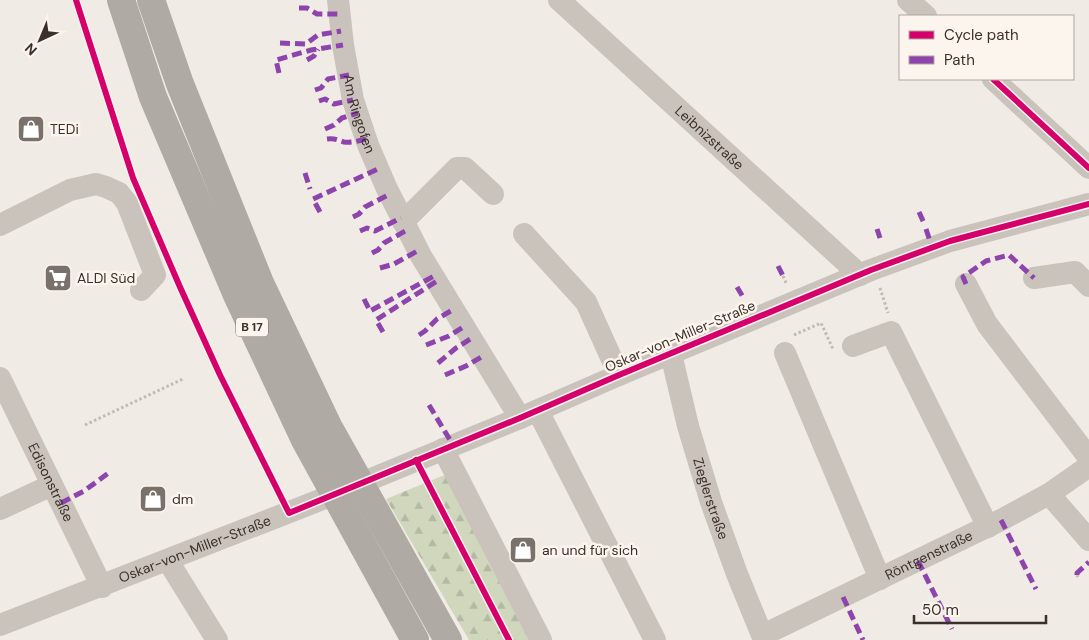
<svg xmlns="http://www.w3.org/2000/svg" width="1089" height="640" font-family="'DM Sans',sans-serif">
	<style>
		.forest { fill: url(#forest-firs) }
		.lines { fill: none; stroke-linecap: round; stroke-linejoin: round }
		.path { stroke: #c2bbb5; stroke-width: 3; stroke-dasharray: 2.5 2.5; stroke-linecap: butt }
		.minor { stroke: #cac3bc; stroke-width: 22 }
		.highway { stroke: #afaaa3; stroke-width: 28 }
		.quiet { stroke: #8e44ad; stroke-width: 5; stroke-dasharray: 10 5; stroke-linecap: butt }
		.cycleway-casing { stroke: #fcf5ed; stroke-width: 9 }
		.cycleway { stroke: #d6006c; stroke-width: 6 }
		.labels { text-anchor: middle; stroke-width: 5; stroke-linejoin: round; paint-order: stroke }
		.shield { fill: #fcf5ed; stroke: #766b64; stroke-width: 1 }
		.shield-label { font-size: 12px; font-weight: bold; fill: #3c302a }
		.street-label { font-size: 14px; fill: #3c302a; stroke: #fcf5ed }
		.poi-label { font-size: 14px; fill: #3c302a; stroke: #fcf5ed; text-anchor: start }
	</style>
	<defs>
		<pattern id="forest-firs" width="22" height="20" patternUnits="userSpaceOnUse" patternTransform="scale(1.25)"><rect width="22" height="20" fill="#d1d7bd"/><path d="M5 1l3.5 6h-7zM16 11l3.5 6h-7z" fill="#b4b9a3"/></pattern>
	</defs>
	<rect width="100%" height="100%" fill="#f0ebe4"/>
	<polygon class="forest" points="447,474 533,640 469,640 386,499"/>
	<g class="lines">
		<g class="path">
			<polyline points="783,276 786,283"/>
			<polyline points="880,288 888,313"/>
			<polyline points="794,335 821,323 833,349"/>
			<polyline points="85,425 183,379"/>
			<polyline points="1077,575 1078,577"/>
		</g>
		<g class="minor">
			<path id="s1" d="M338 0 343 45 353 100 368 145 387 189 421 256 520 418"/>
			<path id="s2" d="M559 0 860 275"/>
			<polyline points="908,0 926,16"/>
			<polyline points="993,79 1089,168"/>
			<polyline points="403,222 457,168 465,168 493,194"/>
			<polyline points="0,225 70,190 96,184 106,187 119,193 127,203 155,275 141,290"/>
			<polyline points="524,234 586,302 619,375"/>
			<polyline points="1034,278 1075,272 1089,286"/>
			<polyline points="966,284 987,324 1089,458"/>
			<polyline points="853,346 891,332 988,527"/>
			<polyline points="785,353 880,579"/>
			<path id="s3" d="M671 354 688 426 711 502 737 574 764 640"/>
			<path id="s4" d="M0 378 102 587"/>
			<polyline points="538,411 655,640"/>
			<polyline points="443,449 541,640"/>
			<polyline points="1049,494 1089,540"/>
			<polyline points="0,509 52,485"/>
			<polyline points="168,561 217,640"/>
			<path id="s5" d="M0 625 315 502 520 418 619 375 871 270 950 241 1089 204"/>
			<path id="s6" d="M763 635 1001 520 1049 494 1089 466"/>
		</g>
		<g class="highway">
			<polyline points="121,0 153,97 237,295 305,440 415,640"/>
			<polyline points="151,0 180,84 260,283 328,426 448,640"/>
		</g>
		<g class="quiet">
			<polyline points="299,8 307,8 317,14 339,14"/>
			<polyline points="280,43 306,44 318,35 341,31"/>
			<polyline points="307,60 314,56 318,49"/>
			<polyline points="279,73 276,60 311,50 343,45"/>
			<polyline points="315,90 321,88 328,79 349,75"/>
			<polyline points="319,101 325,99 334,104 353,100"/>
			<polyline points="325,129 334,125 342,118 358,113"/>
			<path d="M327 139C335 138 337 140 344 142 352 143 358 141 366 139"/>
			<polyline points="305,173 310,189"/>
			<polyline points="320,212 313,199 378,169"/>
			<polyline points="919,212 924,223"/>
			<polyline points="353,217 359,214 365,207 390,194"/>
			<polyline points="877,229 880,238"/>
			<polyline points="926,229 932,247"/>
			<polyline points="360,231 367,228 375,231 401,218"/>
			<polyline points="372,253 378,250 384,243 407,230"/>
			<polyline points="778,266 783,276"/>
			<polyline points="380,268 394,264 419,250"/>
			<polyline points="966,284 963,277 986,261 1009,255 1034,278"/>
			<polyline points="737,287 743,297"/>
			<polyline points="364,299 370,311 434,276"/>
			<polyline points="383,332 376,320 437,281"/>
			<polyline points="419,335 425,331 437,319 454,309"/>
			<polyline points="426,345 449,336 465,326"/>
			<polyline points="438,363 456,348 472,338"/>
			<polyline points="445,375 466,366 483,356"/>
			<polyline points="429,405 453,445"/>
			<polyline points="61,503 84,491 110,472"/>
			<polyline points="1001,520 1036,589"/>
			<polyline points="918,561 952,629"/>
			<polyline points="1077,575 1077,573 1089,562"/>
			<polyline points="843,597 863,640"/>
		</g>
		<g class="cycleway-casing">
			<g id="cycleway">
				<polyline points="76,0 133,178 180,287 220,375 289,513 520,418 619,375 871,270 950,241 1089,204"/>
				<polyline points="993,79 1089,168"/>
				<polyline points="416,460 509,640"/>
			</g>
		</g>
		<use href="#cycleway" class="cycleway"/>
	</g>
	<defs>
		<g id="shop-square" transform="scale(1.4375)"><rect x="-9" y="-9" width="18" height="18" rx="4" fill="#7b716b" stroke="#fcf5ed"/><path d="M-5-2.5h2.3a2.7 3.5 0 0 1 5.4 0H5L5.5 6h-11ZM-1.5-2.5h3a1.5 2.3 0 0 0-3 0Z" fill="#fff"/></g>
		<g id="supermarket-square" transform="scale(1.4375)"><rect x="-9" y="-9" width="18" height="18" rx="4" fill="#7b716b" stroke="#fcf5ed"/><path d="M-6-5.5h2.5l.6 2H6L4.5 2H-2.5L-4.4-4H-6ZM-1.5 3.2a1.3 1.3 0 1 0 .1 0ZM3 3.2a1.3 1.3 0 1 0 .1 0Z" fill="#fff"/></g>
	</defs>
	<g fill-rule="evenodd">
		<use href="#shop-square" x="31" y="129"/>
		<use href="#supermarket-square" x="58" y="278"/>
		<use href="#shop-square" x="153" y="499"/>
		<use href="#shop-square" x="523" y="550"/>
	</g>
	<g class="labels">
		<rect class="shield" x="236" y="317.5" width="32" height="19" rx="4"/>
		<g class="shield-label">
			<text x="252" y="331">B 17</text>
		</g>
		<g class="street-label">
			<text dy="5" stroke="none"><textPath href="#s1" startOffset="116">Am Ringofen</textPath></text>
			<text dy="5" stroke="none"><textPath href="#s2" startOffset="204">Leibnizstraße</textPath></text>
			<text transform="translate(680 336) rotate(-23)" y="5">Oskar-von-Miller-Straße</text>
			<text dy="5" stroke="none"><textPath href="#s4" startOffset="116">Edisonstraße</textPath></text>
			<text dy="5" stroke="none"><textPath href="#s3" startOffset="150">Zieglerstraße</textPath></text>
			<text dy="5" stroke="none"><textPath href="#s5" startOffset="209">Oskar-von-Miller-Straße</textPath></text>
			<text dy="5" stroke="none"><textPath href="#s6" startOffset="184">Röntgenstraße</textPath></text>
		</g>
		<g class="poi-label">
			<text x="50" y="134">TEDi</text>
			<text x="77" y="283">ALDI Süd</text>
			<text x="172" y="504">dm</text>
			<text x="542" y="555">an und für sich</text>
		</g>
	</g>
	<rect x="899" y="15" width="175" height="65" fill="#fcf5ed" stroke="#afa69f"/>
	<rect x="909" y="31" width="25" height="8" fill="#d6006c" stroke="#afa69f"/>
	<text x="944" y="40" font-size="15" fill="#3c302a">Cycle path</text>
	<rect x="909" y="56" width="25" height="8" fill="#8e44ad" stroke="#afa69f"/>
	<text x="944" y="65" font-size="15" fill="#3c302a">Path</text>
	<g transform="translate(40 40) rotate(224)" stroke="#fcf5ed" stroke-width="4" paint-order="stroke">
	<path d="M0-4L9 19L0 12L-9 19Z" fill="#3c302a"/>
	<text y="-8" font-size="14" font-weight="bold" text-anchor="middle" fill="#3c302a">N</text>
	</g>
	<path d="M914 615v8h132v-8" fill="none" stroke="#3c302a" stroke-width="2.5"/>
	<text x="922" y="615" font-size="15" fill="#3c302a" stroke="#fcf5ed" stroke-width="4" paint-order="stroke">50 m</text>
</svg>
